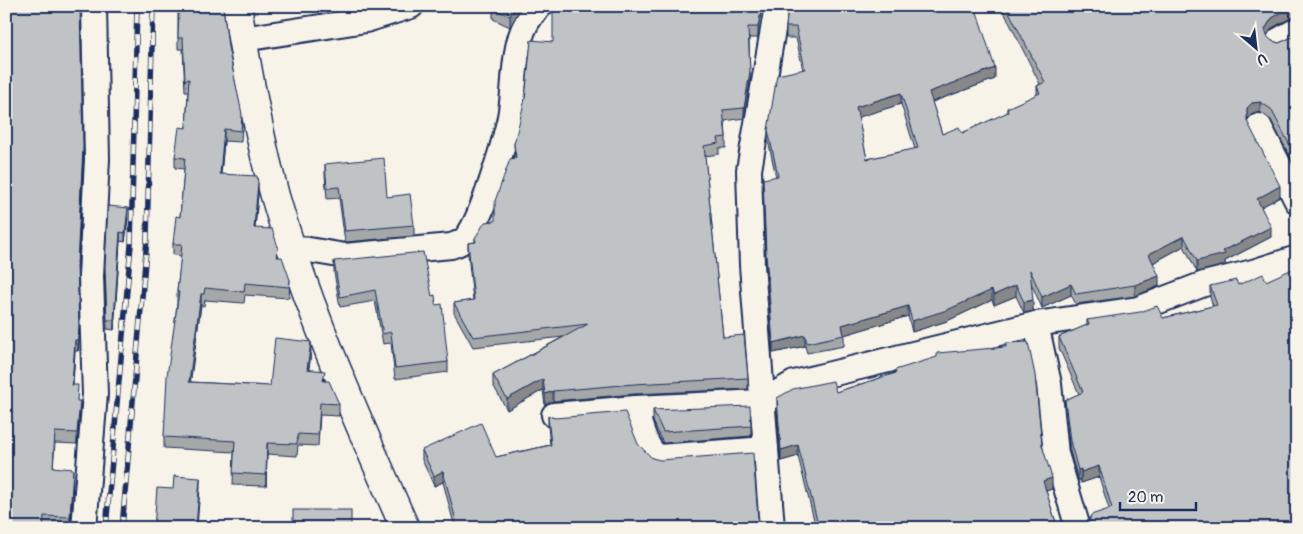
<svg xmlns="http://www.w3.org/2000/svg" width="1303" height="534" font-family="Pangolin,sans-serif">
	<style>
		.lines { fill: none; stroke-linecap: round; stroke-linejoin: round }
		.minor-casing { stroke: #1b2f5e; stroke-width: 28 }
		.secondary-casing { stroke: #1b2f5e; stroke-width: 31 }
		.minor { stroke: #f7f3e8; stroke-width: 24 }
		.secondary { stroke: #f7f3e8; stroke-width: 28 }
		.rail-casing { stroke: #1b2f5e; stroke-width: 5.5 }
		.rail { stroke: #f7f3e8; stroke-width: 4; stroke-dasharray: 11; stroke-linecap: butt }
		.wall { fill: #a5a8a9; stroke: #1b2f5e; fill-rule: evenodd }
		.shaded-wall { fill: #86888a; stroke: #1b2f5e }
		.building { fill: #c0c3c5; stroke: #1b2f5e; fill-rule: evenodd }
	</style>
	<rect width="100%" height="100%" fill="#f7f3e8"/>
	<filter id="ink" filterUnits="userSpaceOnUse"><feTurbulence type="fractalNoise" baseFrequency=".02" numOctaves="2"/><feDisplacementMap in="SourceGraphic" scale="10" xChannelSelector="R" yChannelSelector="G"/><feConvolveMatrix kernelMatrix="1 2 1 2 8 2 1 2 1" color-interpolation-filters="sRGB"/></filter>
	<g filter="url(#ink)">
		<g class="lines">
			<g class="minor-casing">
				<g id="minor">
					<polyline points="243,39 366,20 411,6"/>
					<polyline points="1279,40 1297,30"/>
					<polyline points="1259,126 1297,201"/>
					<path d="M291 247 345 256 451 246C457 244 463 242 467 237 482 218 503 147 509 122 518 83 508 34 540 6"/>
					<polyline points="1036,324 1049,384 1056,454 1078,528"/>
					<path d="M635 408C640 422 644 450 659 457L766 449"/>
					<polyline points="554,415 635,408 762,402 794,383 1036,324 1138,309 1204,284 1253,272 1297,258"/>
					<polyline points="84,528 95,394 91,276 97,159 94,6"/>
					<polyline points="772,528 752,265 749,170 777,6"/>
				</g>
			</g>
			<g class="secondary-casing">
				<path id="secondary" d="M237 6C247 70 258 133 275 196 308 310 357 419 405 528"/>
			</g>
			<use href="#minor" class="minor"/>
			<use href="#secondary" class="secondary"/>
			<g class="rail-casing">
				<g id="rail">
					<polyline points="106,528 131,245 137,6"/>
					<polyline points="122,528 147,239 153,6"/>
				</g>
			</g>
			<use href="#rail" class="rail"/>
		</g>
		<g class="wall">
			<polygon points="173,6 223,6 228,47 242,125 241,142 224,141 221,174 258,194 255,228 278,257 290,280 289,298 245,295 244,303 205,300 204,306 201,305 190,382 270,386 311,353 309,369 325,381 339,404 339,416 320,415 318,446 298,445 297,456 267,454 266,486 233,485 234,452 164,448 164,437 177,303 177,292 181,256 173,255 173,244 180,217 184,169 175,168 175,157 186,128 188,91 185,91 183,49 178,49 178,9 173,9"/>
			<polygon points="522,6 510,27 493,19 493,9"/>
			<polygon points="764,6 758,38 749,38 750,83 744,118 725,121 726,137 726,148 719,148 719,154 705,156 723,337 748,378 748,389 634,394 553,401 545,405 543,390 507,410 493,385 493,375 563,337 473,347 454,313 454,303 473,300 468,254 468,243 475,242 475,238 495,221 515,158 514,144 553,42"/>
			<path d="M788 6 995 79 932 102 942 134 962 133 1007 113V108L1037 95V86L1040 84 1001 6H1297L1291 18 1272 28 1267 36 1272 41 1279 43 1297 35V170L1271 120 1260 112 1252 114 1247 119V122L1280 197 1261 207 1271 237 1225 261V265L1197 272 1184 246 1153 263 1159 286 1135 296 1076 304 1071 295 1042 308 1031 283 1033 311 1024 313 1016 296 994 305 992 300 947 321 912 332 908 316 844 335V346L807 353 805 346 773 353 766 264 763 190 776 177 768 140V130L803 70 796 38H786V27ZM901 104 915 149 867 159 858 117Z"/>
			<polygon points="83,159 77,271 79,336 78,351 75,351 73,385 77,401 80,412 77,444 55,443 53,468 73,480 70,528 44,526 44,528 6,528"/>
			<polygon points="325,164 387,197 414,225 414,236 345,242 339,198 327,199 325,175"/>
			<polygon points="108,206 128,218 125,242 120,241 114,330 107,329 105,276"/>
			<polygon points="334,261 432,296 448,362 448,372 395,379 391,343 383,344 375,301 340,307 334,272"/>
			<polygon points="1266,281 1297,528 1109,509 1099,477 1081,483 1081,480 1078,480 1070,451 1065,410 1065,400 1079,394 1059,348 1059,337 1087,325 1087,320 1163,318 1213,306 1210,297 1210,286 1238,285"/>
			<polygon points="895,370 1042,445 1052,489 1046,491 1057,526 1071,528 816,528 798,456 781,461 777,409 777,398 836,392 895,373"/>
			<polygon points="653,410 751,426 751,436 663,443 653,421"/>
			<polygon points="548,416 638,444 652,458 758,518 761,525 764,528 455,528 443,482 434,486 422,460 422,450 496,457 550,445 548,427"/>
		</g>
		<g class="shaded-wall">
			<polygon points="516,6 522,6 510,27 510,16"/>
			<polygon points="762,6 764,6 758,38 758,27"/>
			<polygon points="1297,6 1297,17 1291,18 1272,28 1265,39 1265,29 1272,18 1291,7"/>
			<polygon points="995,68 995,79 929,103 929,92"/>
			<polygon points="750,72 750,83 744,118 744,108"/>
			<polygon points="901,93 901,104 856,118 856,107"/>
			<polygon points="1260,102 1260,112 1252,114 1247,119 1247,132 1247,108 1252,103"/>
			<polygon points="224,129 224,141 220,185 220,174"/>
			<polygon points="83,148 83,159 77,275 77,265"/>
			<polygon points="258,183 258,194 254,239 254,228"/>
			<polygon points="1280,186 1280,197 1257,209 1257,199"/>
			<polygon points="128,208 128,218 125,242 125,233"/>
			<polygon points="1271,227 1271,237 1225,261 1225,265 1197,272 1197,261 1223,251"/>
			<polygon points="120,232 120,241 114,330 114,320"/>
			<polygon points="1184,236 1184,246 1149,265 1149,254"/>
			<polygon points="1159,276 1159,286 1135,296 1135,285"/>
			<polygon points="1071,284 1071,295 1042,308 1042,297"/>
			<polygon points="1016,285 1016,296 994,305 994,295"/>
			<polygon points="992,290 992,300 947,321 912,332 912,321"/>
			<polygon points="201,294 201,305 189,393 189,382"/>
			<polygon points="1033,300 1033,311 1024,313 1024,302"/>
			<polygon points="908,306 908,316 844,335 842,325"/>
			<polygon points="79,326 79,336 78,351 78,340"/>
			<polygon points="805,335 805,346 773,353 773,343"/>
			<polygon points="75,340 75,351 72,396 72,385"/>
			<polygon points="311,342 311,353 307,380 307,369"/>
			<polygon points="543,379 543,390 507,410 507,399"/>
			<polygon points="553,391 553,401 545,405 545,394"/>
			<polygon points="80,401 80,412 77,444 77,433"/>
			<polygon points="267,443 267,454 266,486 266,475"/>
			<polygon points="798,445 798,456 781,461 781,450"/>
			<polygon points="1099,466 1099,477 1081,483 1081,472"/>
			<polygon points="73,469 73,480 70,528 70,517"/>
			<polygon points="1081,469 1081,480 1078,480 1078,470"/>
			<polygon points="443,471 443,482 434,486 434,476"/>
			<polygon points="200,478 200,488 197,528 196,528"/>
			<polygon points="1052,478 1052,489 1043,492 1043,481"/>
		</g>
		<g class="building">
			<polygon points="6,6 80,6 83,148 77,265 79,326 78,340 75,340 72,385 78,385 77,401 80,401 77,433 55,432 53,467 73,469 70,517 44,516 43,528 6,528"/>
			<polygon points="179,6 223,6 228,47 242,114 241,131 224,129 220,174 257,176 258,183 254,228 272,229 278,247 277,257 282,257 290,280 289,287 245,283 244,292 205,288 204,294 201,294 189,382 270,386 275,338 311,342 307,369 325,371 323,381 329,381 339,404 320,403 318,435 298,434 297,444 267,443 266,475 233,473 235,441 164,437 167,376 179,292 177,292 182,244 173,244 176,216 180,217 185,158 175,157 179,127 186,128 189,79 185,80 183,38 178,38"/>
			<polygon points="494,6 516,6 510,16 493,9"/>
			<polygon points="553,6 762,6 758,27 748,27 750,72 744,108 723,110 726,137 718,138 719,143 704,146 723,337 744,335 748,378 634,384 553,391 545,394 543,379 507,399 493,375 588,324 473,337 454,303 474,300 468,243 476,242 475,238 485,222 495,221 495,201 510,159 516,158 514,144 525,99 531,40 553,42"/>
			<path d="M788 6H975L995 68 929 92 942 134 959 127 962 133 1008 112 1007 108 1040 93 1037 86 1045 82 1006 6H1295L1291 7 1272 18 1265 29 1267 36 1272 41 1279 43 1297 35V159L1271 109 1260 102 1252 103 1247 108V121L1280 186 1257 199 1271 227 1223 251 1225 254 1197 261 1184 236 1149 254 1159 276 1135 285 1076 294 1071 284 1042 297 1030 270 1033 300 1024 302 1016 285 994 295 992 290 947 310 912 321 908 306 842 325 844 335 807 343 805 335 773 343 766 254 763 179 778 176 768 130 777 75 805 69 796 27H786ZM901 93 918 148 867 159 856 107Z"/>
			<polygon points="384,158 387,197 410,194 414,225 345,231 339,187 327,188 325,164"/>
			<polygon points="108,206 128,208 125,233 120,232 114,320 107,320 105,267"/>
			<polygon points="423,252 432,296 435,295 436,305 442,304 448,362 395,368 391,332 383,334 375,290 340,297 334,261"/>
			<polygon points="1297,267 1297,528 1086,528 1088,526 1091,515 1112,508 1099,466 1081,472 1081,469 1078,470 1070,441 1065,400 1083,392 1059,337 1089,324 1087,320 1140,312 1157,306 1163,318 1217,305 1210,286 1236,280 1238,285 1263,274 1266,281"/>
			<polygon points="1028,342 1035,375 1042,445 1052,478 1043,481 1057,526 1066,523 1071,528 819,528 798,445 781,450 777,398 793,389 833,381 836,392 896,373 895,370 937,357 937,353 1006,347 1006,343"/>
			<polygon points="750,406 751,426 663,432 653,410"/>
			<polygon points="625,412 638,444 652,458 660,460 753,453 758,518 761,525 764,528 458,528 443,471 434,476 422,450 481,423 496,457 551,445 548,416 555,418"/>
			<polygon points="174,476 200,478 196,528 154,528 157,488 173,489"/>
			<rect x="293" y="510" width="58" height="18"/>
		</g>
	</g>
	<rect width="1303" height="534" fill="none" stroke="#f7f3e8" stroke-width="25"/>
	<rect x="12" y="12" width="1278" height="509" fill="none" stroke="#1b2f5e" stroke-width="2" filter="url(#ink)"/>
	<g transform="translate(1256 48) rotate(152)" stroke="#f7f3e8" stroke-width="4" paint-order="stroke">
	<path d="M0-4L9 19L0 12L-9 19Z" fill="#1b2f5e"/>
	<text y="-8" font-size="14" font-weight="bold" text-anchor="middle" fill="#1b2f5e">U</text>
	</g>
	<path d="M1120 502v8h76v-8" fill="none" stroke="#1b2f5e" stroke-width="2.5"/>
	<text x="1128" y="502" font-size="15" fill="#1b2f5e" stroke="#f7f3e8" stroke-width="4" paint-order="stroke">20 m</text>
</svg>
